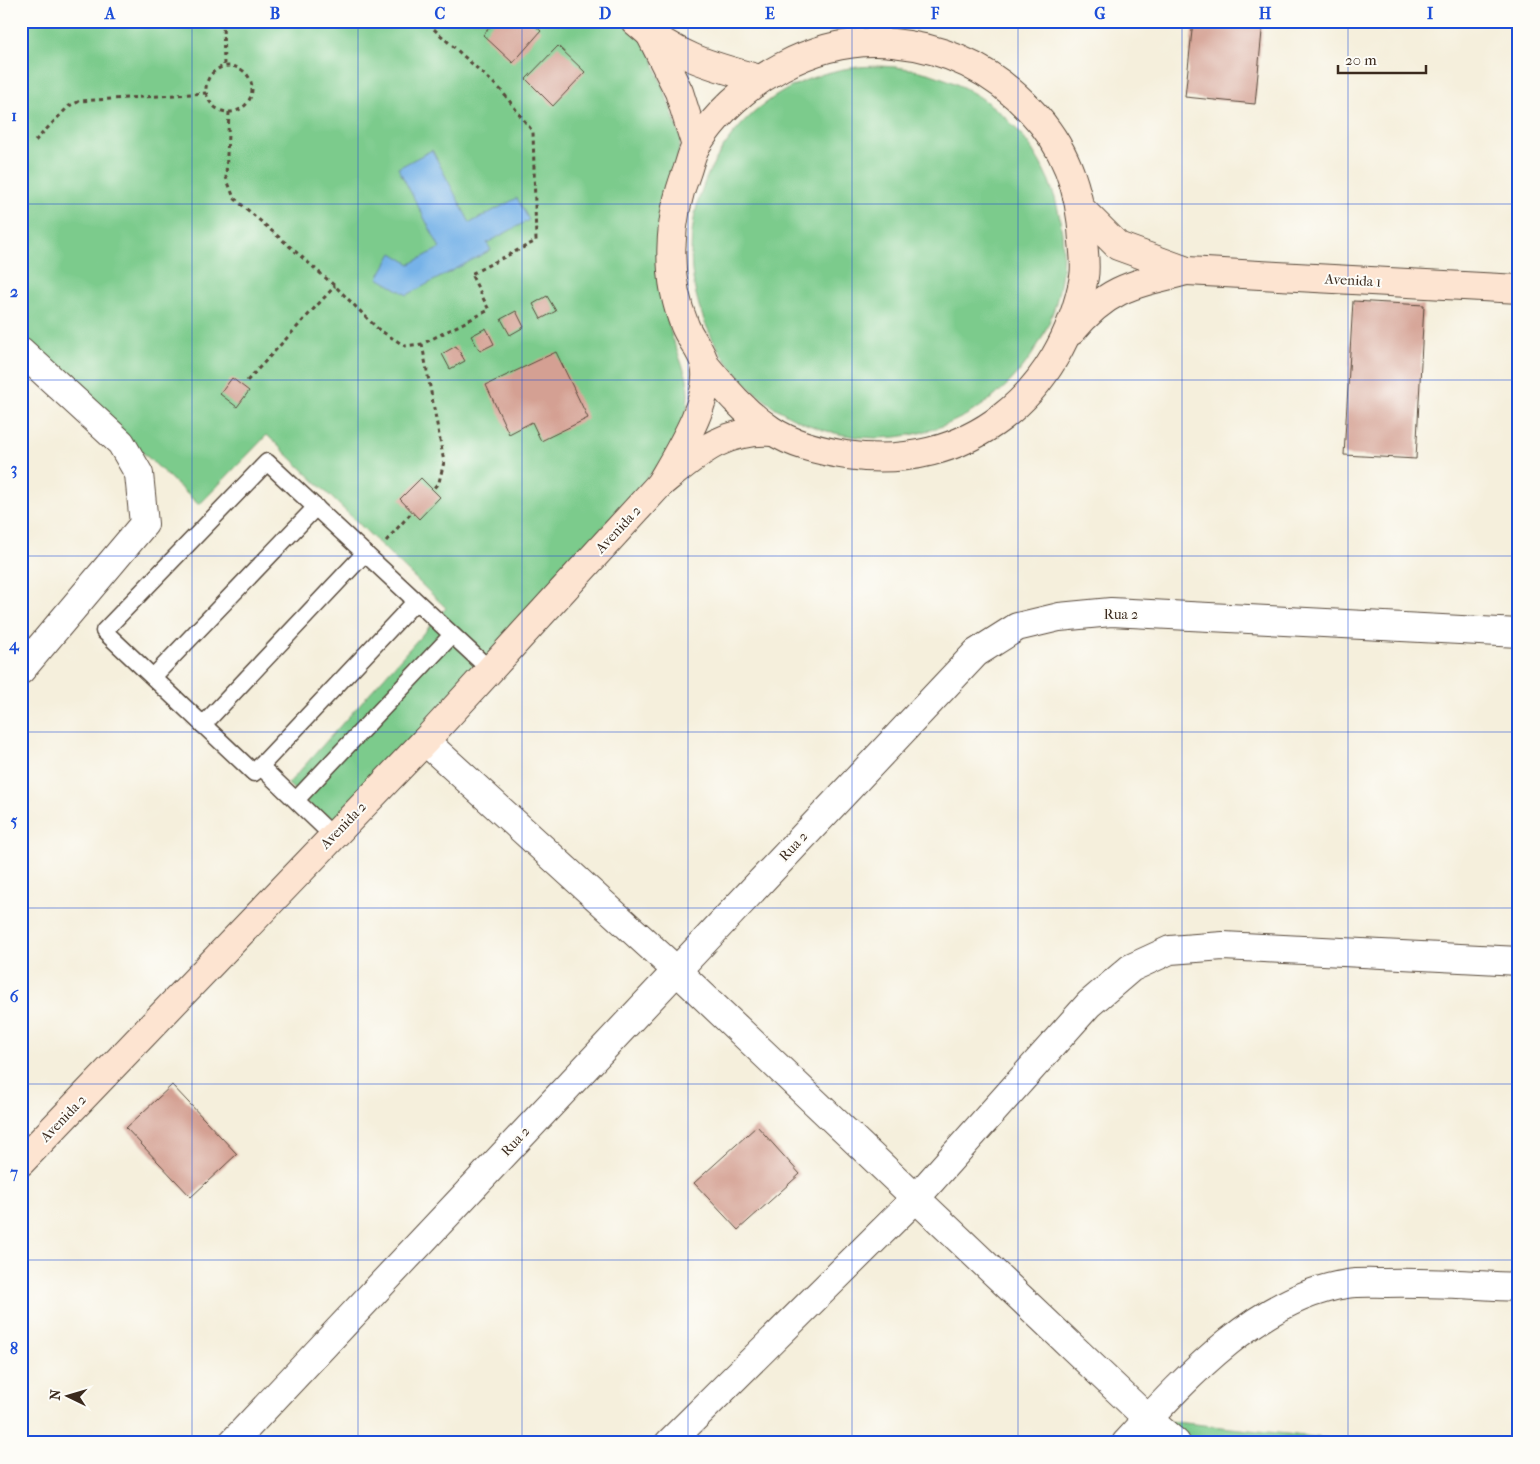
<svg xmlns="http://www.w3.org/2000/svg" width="1540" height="1464" font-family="'IM FELL French Canon',serif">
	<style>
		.green { fill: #7ccb8c; stroke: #5c7a55 }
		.water { fill: #76b2e8; stroke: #586e83 }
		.building { fill: #d4a093 }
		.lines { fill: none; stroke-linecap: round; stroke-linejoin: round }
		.lane-casing { stroke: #57483a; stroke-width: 19 }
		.street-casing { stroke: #57483a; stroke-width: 30 }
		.secondary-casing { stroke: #57483a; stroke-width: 30 }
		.path { stroke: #57483a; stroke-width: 3; stroke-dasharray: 4 4; stroke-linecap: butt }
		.lane { stroke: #fff; stroke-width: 16 }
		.street { stroke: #fff; stroke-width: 28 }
		.secondary { stroke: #fde4d1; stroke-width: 28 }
		.grid { fill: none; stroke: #1d4ed8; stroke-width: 1; stroke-opacity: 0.55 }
		.labels { text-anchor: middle; stroke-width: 4; stroke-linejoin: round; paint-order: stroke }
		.street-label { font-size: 14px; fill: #3b2a1e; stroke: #fdfcf7 }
		.neatline { fill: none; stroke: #1d4ed8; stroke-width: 2 }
		.grid-label { font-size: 16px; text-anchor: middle; font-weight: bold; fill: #1d4ed8 }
	</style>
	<rect width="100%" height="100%" fill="#fdfcf7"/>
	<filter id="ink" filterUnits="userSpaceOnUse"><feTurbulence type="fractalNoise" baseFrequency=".02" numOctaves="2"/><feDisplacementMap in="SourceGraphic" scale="10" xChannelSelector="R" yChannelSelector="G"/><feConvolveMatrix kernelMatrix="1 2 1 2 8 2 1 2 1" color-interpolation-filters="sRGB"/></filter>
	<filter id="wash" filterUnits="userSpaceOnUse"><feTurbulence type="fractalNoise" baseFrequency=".0096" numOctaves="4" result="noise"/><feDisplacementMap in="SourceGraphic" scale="20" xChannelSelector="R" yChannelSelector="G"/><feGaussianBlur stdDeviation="1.12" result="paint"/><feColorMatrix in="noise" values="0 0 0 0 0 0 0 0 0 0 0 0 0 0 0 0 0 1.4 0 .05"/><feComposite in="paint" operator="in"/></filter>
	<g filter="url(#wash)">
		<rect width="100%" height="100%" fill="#f5efdc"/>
		<g class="green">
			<polygon points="21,21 621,21 648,46 681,138 661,260 663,299 672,337 687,378 688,394 687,412 666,457 333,827 288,784 446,608 267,435 199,505 21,339"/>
			<circle cx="877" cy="252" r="186"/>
			<polygon points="1148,1419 1370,1443 1176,1443"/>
		</g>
		<polygon class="water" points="432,150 470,223 517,198 529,220 487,243 491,250 407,295 378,278 392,253 410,264 440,248 398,168"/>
		<g id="blocks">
			<g class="building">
				<polygon points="495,21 530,21 541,31 513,63 483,35"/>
				<polygon points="1193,21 1263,21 1255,104 1185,97"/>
				<polygon points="558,46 585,72 553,106 526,79"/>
				<polygon points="547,296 556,311 541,319 533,304"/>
				<polygon points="1353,301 1424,305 1416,459 1344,455"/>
				<polygon points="516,311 524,327 510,335 501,319"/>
				<polygon points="486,328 494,344 480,351 471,336"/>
				<polygon points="456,346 465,361 450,369 442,354"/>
				<polygon points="556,352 588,418 541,441 532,422 509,434 486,385"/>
				<polygon points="232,378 249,391 237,407 220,394"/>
				<polygon points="1517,411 1519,411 1519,465 1514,465"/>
				<polygon points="421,478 440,497 419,519 400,499"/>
				<polygon points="172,1085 237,1154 191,1197 126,1128"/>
				<polygon points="757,1126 800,1174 738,1230 694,1183"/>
			</g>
		</g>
	</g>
	<g filter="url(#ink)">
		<use href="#blocks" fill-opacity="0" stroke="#57483a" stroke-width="1"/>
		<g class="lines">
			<g class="lane-casing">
				<g id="lane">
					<polyline points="416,601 254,773 104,631 267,462 489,669"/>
					<polyline points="153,677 316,507"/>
					<polyline points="203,725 365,553"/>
					<polyline points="260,766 333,836"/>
					<polyline points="296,800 452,635"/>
				</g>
			</g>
			<g class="street-casing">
				<g id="street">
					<polyline points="21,351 121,443 139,474 144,524 21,670"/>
					<polyline points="425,741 676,970 1148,1419 1176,1443"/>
					<polyline points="232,1443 976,653 1017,627 1059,617 1111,612 1519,633"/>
					<polyline points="669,1443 915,1199 1089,1004 1131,968 1170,950 1223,946 1519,961"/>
					<path d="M1126 1443C1184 1380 1258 1297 1347 1284 1360 1282 1373 1283 1386 1283 1430 1282 1474 1285 1519 1287"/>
				</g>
			</g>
			<g class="secondary-casing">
				<g id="secondary">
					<path d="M635 21C671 55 714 67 760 79"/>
					<polyline points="651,36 679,92 696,146"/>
					<polyline points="1082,210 1118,246 1187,271 1519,289"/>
					<path d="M1072 331C1108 287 1134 284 1187 271"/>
					<path d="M660 484C676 456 713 399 705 365 702 351 690 339 685 326 665 278 668 219 687 171 690 162 692 152 697 144 738 81 816 35 893 43 947 48 994 71 1031 111 1066 147 1081 192 1083 241 1084 253 1086 266 1084 277 1062 395 967 473 846 455 821 451 793 445 771 430 745 413 725 389 705 365"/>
					<path d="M21 1162 425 741 660 484C697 454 722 429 773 432"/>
				</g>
			</g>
			<g class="path">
				<polyline points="223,21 224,66"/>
				<circle cx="229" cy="89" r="23"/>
				<polyline points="229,112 226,177 234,198 335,286 378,329 405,346 422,344 489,310 471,274 536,241 533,132 501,90 425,21"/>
				<polyline points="35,141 69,106 80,101 206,93"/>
				<polyline points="422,344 444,462 439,482 433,489"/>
				<polyline points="247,381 335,286"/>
				<polyline points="386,541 412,512"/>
			</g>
			<use href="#lane" class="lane"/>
			<use href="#street" class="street"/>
			<use href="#secondary" class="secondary"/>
		</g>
	</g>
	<path class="grid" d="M192 21V1443M358 21V1443M522 21V1443M688 21V1443M852 21V1443M1018 21V1443M1182 21V1443M1348 21V1443M21 204H1519M21 380H1519M21 556H1519M21 732H1519M21 908H1519M21 1084H1519M21 1260H1519"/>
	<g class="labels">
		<g class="street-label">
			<text transform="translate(1353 280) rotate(3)" y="5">Avenida 1</text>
			<text transform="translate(618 529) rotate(-47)" y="5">Avenida 2</text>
			<text x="1121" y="619">Rua 2</text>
			<text transform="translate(343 825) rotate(-46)" y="5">Avenida 2</text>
			<text transform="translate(793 846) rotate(-47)" y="5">Rua 2</text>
			<text transform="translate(63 1118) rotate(-46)" y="5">Avenida 2</text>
			<text transform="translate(515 1141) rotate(-47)" y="5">Rua 2</text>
		</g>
	</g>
	<rect width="1540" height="1464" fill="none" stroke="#fdfcf7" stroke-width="55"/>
	<g transform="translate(68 1396) rotate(275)" stroke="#fdfcf7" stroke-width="4" paint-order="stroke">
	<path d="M0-4L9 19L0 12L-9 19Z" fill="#3b2a1e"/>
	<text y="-8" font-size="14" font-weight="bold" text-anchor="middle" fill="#3b2a1e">N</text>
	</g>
	<path d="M1338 65v8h88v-8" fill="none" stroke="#3b2a1e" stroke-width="2.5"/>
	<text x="1345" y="65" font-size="15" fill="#3b2a1e" stroke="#fdfcf7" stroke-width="4" paint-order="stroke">20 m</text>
	<rect x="28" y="28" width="1484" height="1408" class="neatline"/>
	<g class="grid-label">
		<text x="110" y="19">A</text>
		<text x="275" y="19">B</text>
		<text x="440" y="19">C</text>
		<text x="605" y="19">D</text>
		<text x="770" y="19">E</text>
		<text x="935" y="19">F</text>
		<text x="1100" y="19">G</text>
		<text x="1265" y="19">H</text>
		<text x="1430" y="19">I</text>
		<text x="14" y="121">1</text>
		<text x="14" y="297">2</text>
		<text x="14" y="474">3</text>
		<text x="14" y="650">4</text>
		<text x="14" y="826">5</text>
		<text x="14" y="1002">6</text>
		<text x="14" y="1178">7</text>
		<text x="14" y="1354">8</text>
	</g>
</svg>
